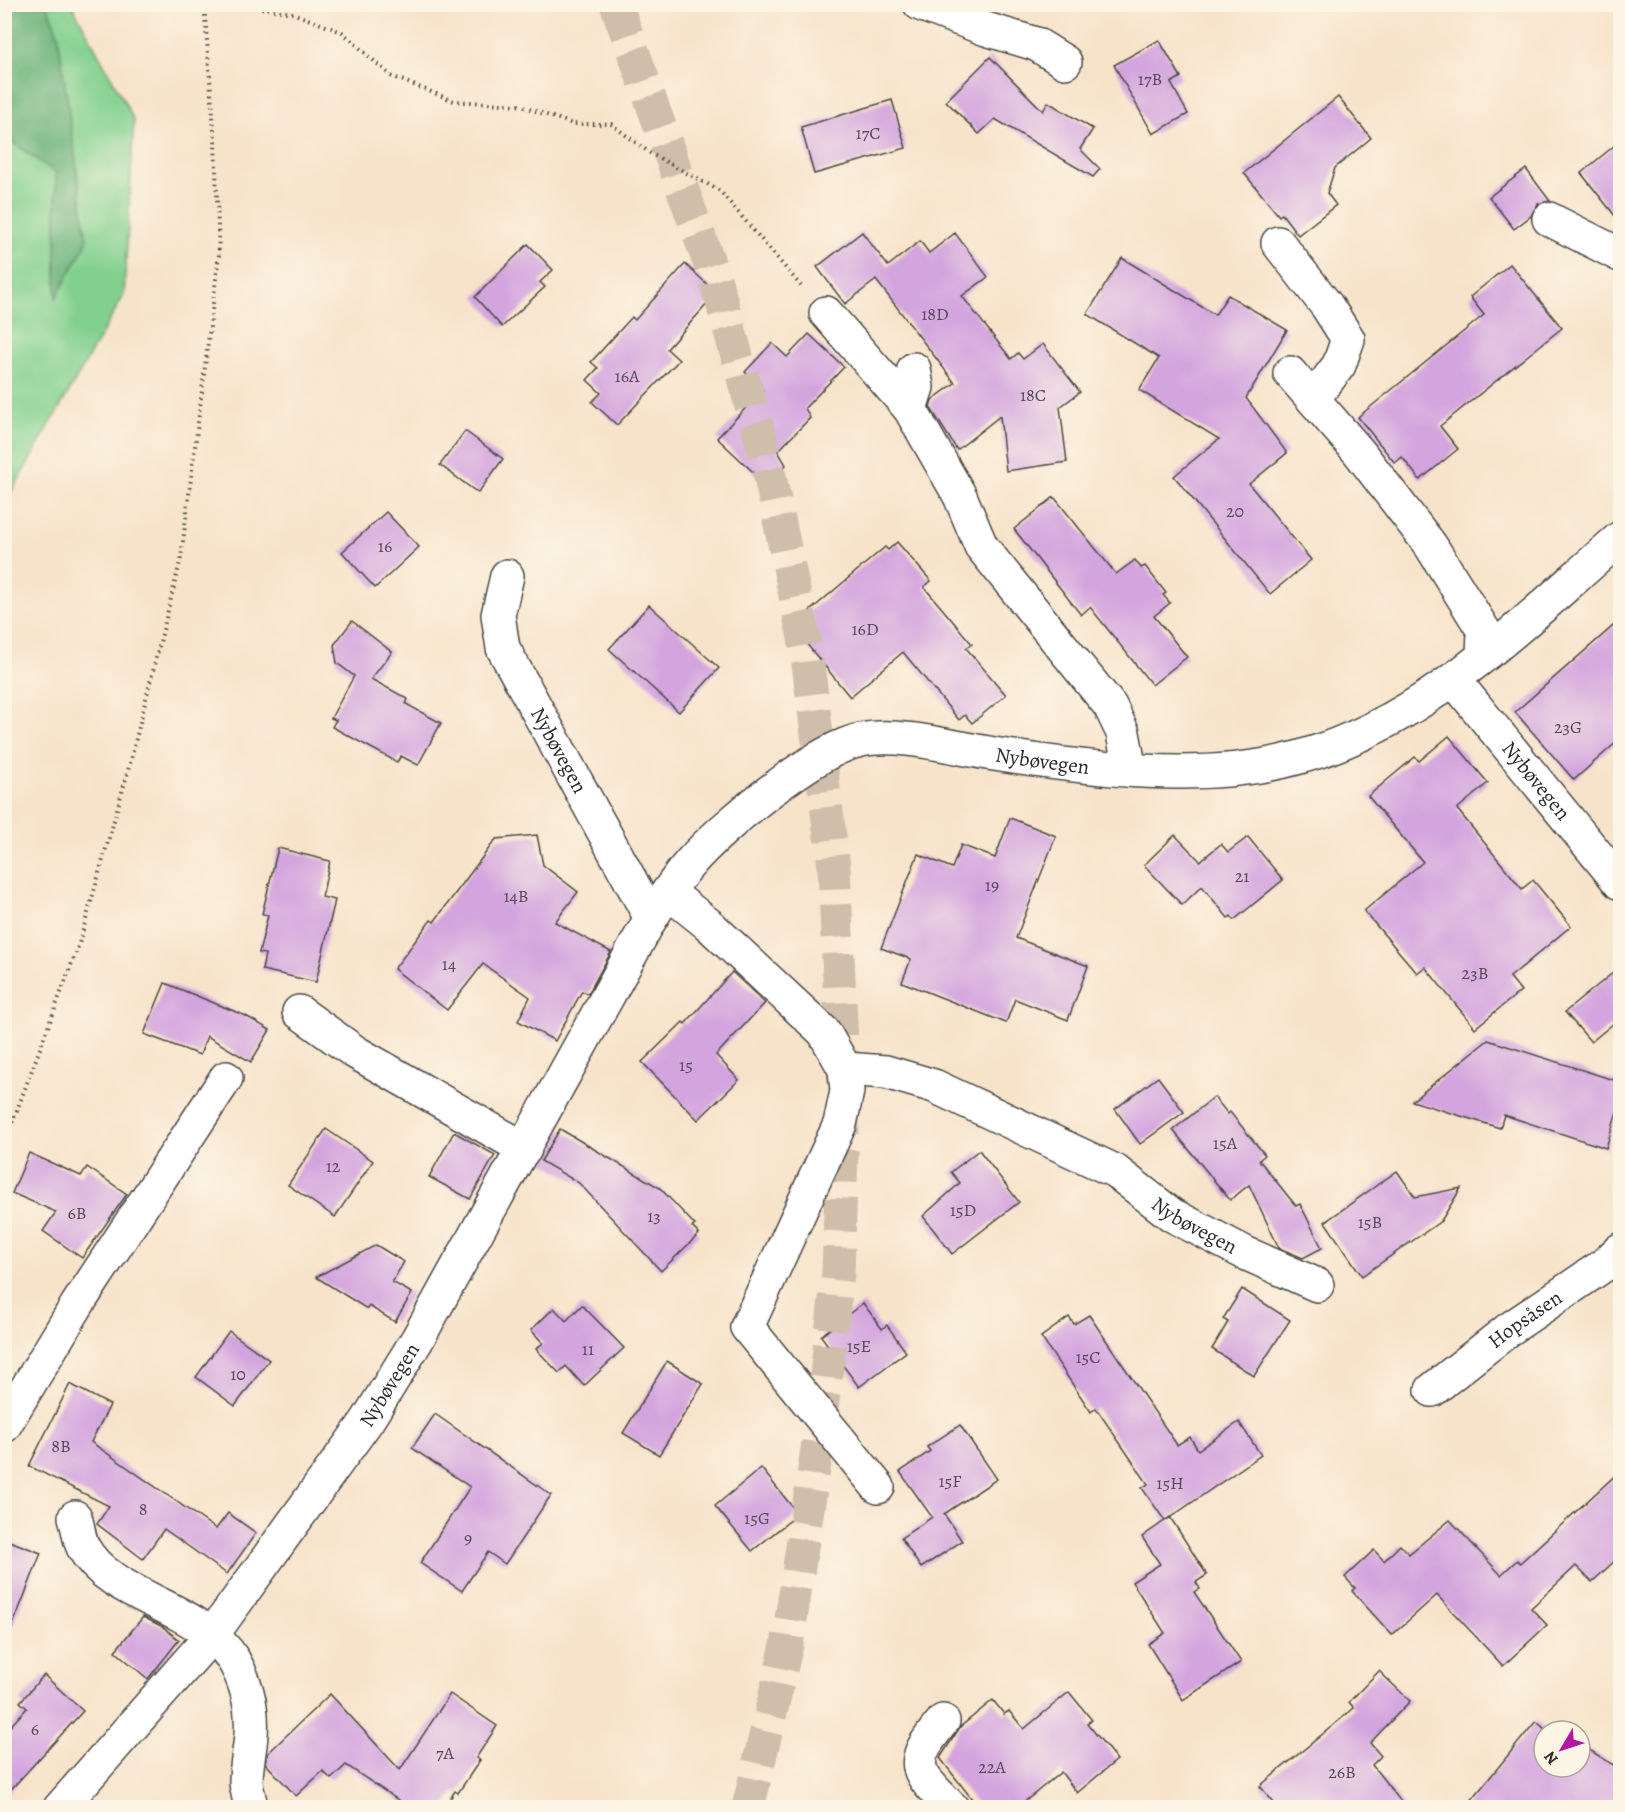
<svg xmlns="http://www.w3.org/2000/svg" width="1625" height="1812" font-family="Alegreya,serif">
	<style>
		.green { fill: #82d08e; stroke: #567e5c; stroke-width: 1.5 }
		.forest { fill: #69b279; stroke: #4a6e52; stroke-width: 1.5 }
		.building { fill: #d3a4de }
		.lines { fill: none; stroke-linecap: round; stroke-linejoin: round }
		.major-tunnel { stroke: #cebeaa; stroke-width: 33; stroke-dasharray: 33 16; stroke-linecap: butt }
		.minor-casing { stroke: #4a4743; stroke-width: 36 }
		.path { stroke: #4a4743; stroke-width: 4; stroke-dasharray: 1.5 4.5; stroke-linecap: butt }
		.minor { stroke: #fff; stroke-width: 33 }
		.labels { text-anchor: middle; stroke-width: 5; stroke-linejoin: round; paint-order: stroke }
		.number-label { font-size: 18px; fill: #554958 }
		.street-label { font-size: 21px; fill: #2b2b2b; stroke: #fcf5e5 }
	</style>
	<rect width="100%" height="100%" fill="#fcf5e5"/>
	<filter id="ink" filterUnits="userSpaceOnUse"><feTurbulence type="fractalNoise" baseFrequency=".0167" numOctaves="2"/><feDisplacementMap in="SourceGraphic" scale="12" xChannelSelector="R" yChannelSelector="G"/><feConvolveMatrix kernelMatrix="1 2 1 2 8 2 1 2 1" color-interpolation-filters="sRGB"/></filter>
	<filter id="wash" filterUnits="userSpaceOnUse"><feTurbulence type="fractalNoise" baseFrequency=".008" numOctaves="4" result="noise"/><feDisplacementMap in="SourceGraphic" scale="24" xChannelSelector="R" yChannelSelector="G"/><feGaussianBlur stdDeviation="1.35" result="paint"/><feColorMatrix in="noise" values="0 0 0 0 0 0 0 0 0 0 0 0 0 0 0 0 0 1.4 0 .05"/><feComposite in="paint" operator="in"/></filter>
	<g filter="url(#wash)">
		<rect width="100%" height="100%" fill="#f7e3ca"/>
		<polygon class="green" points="5,5 72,5 134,120 124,295 5,503"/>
		<polygon class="forest" points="5,4 47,5 58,34 87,242 56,298 56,173 5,137"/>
		<g id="blocks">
			<g class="building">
				<polygon points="1159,40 1181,77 1171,83 1188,114 1153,134 1114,65"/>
				<polygon points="990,57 1043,111 1048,102 1093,129 1080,149 1100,169 1093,177 995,119 979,134 946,101"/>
				<polygon points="1338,97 1371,138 1335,168 1327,193 1336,205 1298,235 1282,214 1279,216 1244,173"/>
				<polygon points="892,100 906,148 814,174 801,127"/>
				<polygon points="1620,141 1620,222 1581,173"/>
				<polygon points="1526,169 1550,201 1538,204 1531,216 1514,229 1489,197"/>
				<polygon points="862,232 888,266 920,241 929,253 955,233 988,277 962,296 1011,359 1018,353 1023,359 1043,344 1080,392 1060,407 1067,462 1006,471 1000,416 957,450 930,407 932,400 955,383 876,280 845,304 817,267"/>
				<polygon points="528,244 553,270 540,282 545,287 502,327 475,297"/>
				<polygon points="1122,258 1215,315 1228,295 1287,330 1246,398 1287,453 1249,484 1311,560 1270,594 1174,476 1219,439 1139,390 1159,358 1087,314"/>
				<polygon points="685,264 717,293 667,349 679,360 617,425 592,402 601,393 587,380 598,368 591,362 632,317 635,320"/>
				<polygon points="1510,264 1562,328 1440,426 1458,449 1420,480 1402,457 1395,463 1358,417 1484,315 1470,297"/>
				<polygon points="809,334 844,367 805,408 810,418 778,451 786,465 767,485 717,438 763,390 745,372 772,343 787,357"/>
				<polygon points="465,431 503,459 478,493 440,465"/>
				<polygon points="1054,497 1116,574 1135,560 1141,568 1145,566 1166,593 1163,595 1170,603 1154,616 1187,657 1152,685 1090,607 1081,615 1014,529"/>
				<polygon points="386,512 419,547 375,588 342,552"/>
				<polygon points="897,542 931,581 924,587 972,644 966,648 1006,695 972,723 965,715 959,720 903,652 850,697 792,626 885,547 888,550"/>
				<polygon points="649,605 719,668 679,712 609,649"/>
				<polygon points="1620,620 1620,739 1574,780 1515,712"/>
				<polygon points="352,621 392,652 371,679 408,699 406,704 441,723 418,765 401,756 397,762 332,727 336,720 331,718 354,676 337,663 334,645"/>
				<polygon points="1449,736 1488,783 1457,809 1522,889 1533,880 1571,926 1510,977 1521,991 1475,1028 1425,967 1417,973 1364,911 1423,862 1368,796 1415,757 1419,761"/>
				<polygon points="1010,818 1056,836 1016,938 1088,966 1068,1020 1015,999 1006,1023 902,982 911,959 881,948 918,854 952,868 961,845 995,858"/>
				<polygon points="537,835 543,865 578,892 555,922 611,952 588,994 582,991 555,1041 518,1021 530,997 483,964 447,1010 394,969 431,920 434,922 496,839"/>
				<polygon points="1175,835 1200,861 1221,844 1228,852 1248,837 1283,880 1234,920 1231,916 1228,918 1202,886 1182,905 1144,865"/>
				<polygon points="278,848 330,861 322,897 335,900 316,982 262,970 265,954 259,953 268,915 262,914"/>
				<polygon points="1620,967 1620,1018 1591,1042 1565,1012"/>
				<polygon points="732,972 765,1003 716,1055 739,1080 698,1120 642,1062 683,1022 685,1024"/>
				<polygon points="165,983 246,1016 270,1030 251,1062 207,1036 200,1055 144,1034"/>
				<polygon points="1488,1040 1620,1082 1620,1102 1606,1148 1504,1115 1500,1128 1412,1101"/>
				<polygon points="1158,1077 1184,1112 1140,1144 1115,1109"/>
				<polygon points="1214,1097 1228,1114 1230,1112 1265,1155 1259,1160 1296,1206 1300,1204 1322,1248 1303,1258 1279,1248 1249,1185 1230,1200 1173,1130"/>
				<polygon points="326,1129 373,1161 335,1217 288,1185"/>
				<polygon points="560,1129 660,1188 695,1225 692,1227 699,1234 661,1271 579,1183 541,1161"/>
				<polygon points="454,1132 495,1155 470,1199 429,1177"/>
				<polygon points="979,1150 1019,1202 952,1254 923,1216 960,1183 951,1172"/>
				<polygon points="29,1153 81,1176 87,1167 127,1194 82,1258 43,1231 56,1212 12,1193"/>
				<polygon points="1397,1171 1415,1197 1461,1188 1441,1221 1362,1276 1325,1222"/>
				<polygon points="376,1245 404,1262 392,1282 412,1293 395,1322 369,1306 367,1309 316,1277"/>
				<polygon points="1242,1289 1290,1320 1254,1376 1212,1349 1228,1322 1223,1319"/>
				<polygon points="863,1303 882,1329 887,1325 906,1352 859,1387 821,1336"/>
				<polygon points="582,1305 624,1348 584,1386 566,1366 559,1373 536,1349 543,1343 531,1330 554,1308 566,1321"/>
				<polygon points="1089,1315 1177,1445 1190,1437 1198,1450 1239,1422 1261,1455 1165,1521 1142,1488 1148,1484 1096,1408 1091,1412 1041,1337 1069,1317 1074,1324"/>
				<polygon points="229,1331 269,1360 235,1406 196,1377"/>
				<polygon points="667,1361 703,1384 659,1455 623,1433"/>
				<polygon points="70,1384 110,1405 91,1442 216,1529 228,1513 256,1533 227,1574 164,1529 143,1559 97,1524 109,1506 29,1466"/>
				<polygon points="435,1414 551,1495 505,1564 488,1552 462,1591 420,1563 470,1487 412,1448"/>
				<polygon points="960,1425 997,1479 944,1514 962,1541 921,1568 901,1538 932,1517 900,1472 930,1451 927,1447"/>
				<polygon points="761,1468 798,1514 752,1551 715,1506"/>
				<polygon points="1620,1471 1620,1556 1592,1582 1576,1566 1531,1608 1547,1625 1503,1666 1437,1595 1392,1635 1352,1591 1355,1588 1345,1577 1374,1550 1384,1561 1400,1545 1409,1554 1450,1520 1501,1575 1517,1560 1520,1563"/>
				<polygon points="1170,1517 1207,1575 1196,1582 1200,1589 1194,1592 1241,1662 1183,1700 1148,1644 1165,1633 1132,1582 1160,1564 1142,1537"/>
				<polygon points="4,1539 41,1553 7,1640 4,1640"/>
				<polygon points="143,1617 163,1627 179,1640 148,1679 115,1651"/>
				<polygon points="1379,1671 1410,1701 1370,1743 1381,1756 1372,1765 1406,1808 1278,1808 1260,1786 1354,1708 1349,1702"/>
				<polygon points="44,1675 83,1711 4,1797 4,1733 27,1708 20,1702"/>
				<polygon points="1069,1692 1092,1720 1087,1723 1117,1760 1077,1793 1061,1772 1017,1808 979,1808 940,1758 960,1727 993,1700 1004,1714 1009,1711 1024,1729"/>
				<polygon points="330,1694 400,1770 450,1694 497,1726 476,1758 480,1760 458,1793 455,1791 444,1808 410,1808 346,1765 331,1779 323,1771 296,1796 266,1764 268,1753"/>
				<polygon points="1536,1721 1547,1731 1544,1731 1544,1767 1580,1767 1580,1744 1620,1769 1620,1808 1465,1808"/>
			</g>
		</g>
	</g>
	<g filter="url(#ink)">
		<use href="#blocks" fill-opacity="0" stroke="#4a4743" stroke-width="1.5"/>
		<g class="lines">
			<polyline class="major-tunnel" points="616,4 716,282 767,462 806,648 834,867 844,1091 838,1274 818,1443 787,1645 748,1808"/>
			<g class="minor-casing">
				<g id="minor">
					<polyline points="920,4 986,29 1036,44 1065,62"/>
					<polyline points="1549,219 1620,255"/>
					<polyline points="1278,243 1327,306 1348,339 1339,365 1313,399"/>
					<polyline points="826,313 910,409"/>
					<polyline points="914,369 917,387 910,409 960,496 981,546 1110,706 1123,733 1130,770"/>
					<polyline points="1290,373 1359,452 1431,546 1484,631 1483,656"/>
					<path id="s1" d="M507 576 498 615 503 648 651 918"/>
					<path id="s2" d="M1454 680 1620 883"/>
					<path id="s3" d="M668 892 708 924 824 1032 845 1069 886 1072 934 1086 1115 1171 1172 1215 1245 1253 1317 1285"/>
					<polyline points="299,1012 355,1052 525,1149"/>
					<polyline points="845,1069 847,1091 840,1124 747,1327 878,1487"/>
					<path id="s4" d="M1432 1390 1508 1330 1604 1265 1620 1250"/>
					<polyline points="4,1426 77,1305 226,1078"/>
					<path d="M75 1517C78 1526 79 1539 83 1547 111 1600 200 1604 234 1661 247 1684 253 1710 251 1735 250 1750 246 1766 246 1781 246 1789 250 1799 251 1808"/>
					<path d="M943 1721C907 1764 914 1770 952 1808"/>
					<path id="s5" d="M60 1808 212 1635 367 1421 417 1340 651 918C663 899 675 880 690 863 721 827 815 749 861 740 899 732 955 748 994 754 1088 769 1208 784 1300 757 1428 721 1523 622 1620 538"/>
				</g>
			</g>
			<g class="path">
				<polyline points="238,4 292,13 342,32 391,76 454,101 518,105 573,124 611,124 650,153 720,191 801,286"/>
				<polyline points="4,1145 79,944 128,771 181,558 219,255 215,141 204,4"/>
			</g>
			<use href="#minor" class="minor"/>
		</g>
	</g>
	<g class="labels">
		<g class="number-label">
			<text x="1150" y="85">17B</text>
			<text x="868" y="139">17C</text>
			<text x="935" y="320">18D</text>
			<text x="627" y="382">16A</text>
			<text x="1033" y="401">18C</text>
			<text x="1235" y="517">20</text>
			<text x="385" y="552">16</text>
			<text x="865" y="635">16D</text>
			<text x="1568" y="733">23G</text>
			<text x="1242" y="882">21</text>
			<text x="992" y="891">19</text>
			<text x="516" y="902">14B</text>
			<text x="449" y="970">14</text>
			<text x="1475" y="979">23B</text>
			<text x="686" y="1071">15</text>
			<text x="1225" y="1149">15A</text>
			<text x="333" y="1172">12</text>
			<text x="963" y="1216">15D</text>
			<text x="77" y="1219">6B</text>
			<text x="654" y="1222">13</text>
			<text x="1370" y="1228">15B</text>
			<text x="859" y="1352">15E</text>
			<text x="588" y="1355">11</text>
			<text x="1088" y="1363">15C</text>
			<text x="238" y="1380">10</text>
			<text x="61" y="1452">8B</text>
			<text x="950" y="1487">15F</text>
			<text x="1170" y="1489">15H</text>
			<text x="143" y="1515">8</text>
			<text x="757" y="1524">15G</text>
			<text x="468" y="1544">9</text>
			<text x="35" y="1735">6</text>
			<text x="445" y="1759">7A</text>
			<text x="992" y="1773">22A</text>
			<text x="1342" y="1778">26B</text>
		</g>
		<g class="street-label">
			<text dy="7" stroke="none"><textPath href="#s1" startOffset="190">Nybøvegen</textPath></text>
			<text dy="7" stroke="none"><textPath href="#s5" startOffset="1536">Nybøvegen</textPath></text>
			<text dy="7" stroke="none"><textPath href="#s2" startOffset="130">Nybøvegen</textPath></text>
			<text dy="7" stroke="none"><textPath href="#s3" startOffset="640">Nybøvegen</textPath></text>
			<text dy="7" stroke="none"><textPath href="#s4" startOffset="117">Hopsåsen</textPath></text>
			<text dy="7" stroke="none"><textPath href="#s5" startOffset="537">Nybøvegen</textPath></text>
		</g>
	</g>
	<rect width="1625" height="1812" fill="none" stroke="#fcf5e5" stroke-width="24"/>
	<g transform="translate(1562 1749) rotate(231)"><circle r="28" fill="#fcf5e5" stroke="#a8a49b" stroke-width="1.5"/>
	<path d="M0-4.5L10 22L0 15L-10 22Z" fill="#b5179e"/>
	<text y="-9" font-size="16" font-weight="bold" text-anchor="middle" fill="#2b2b2b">N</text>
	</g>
</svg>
